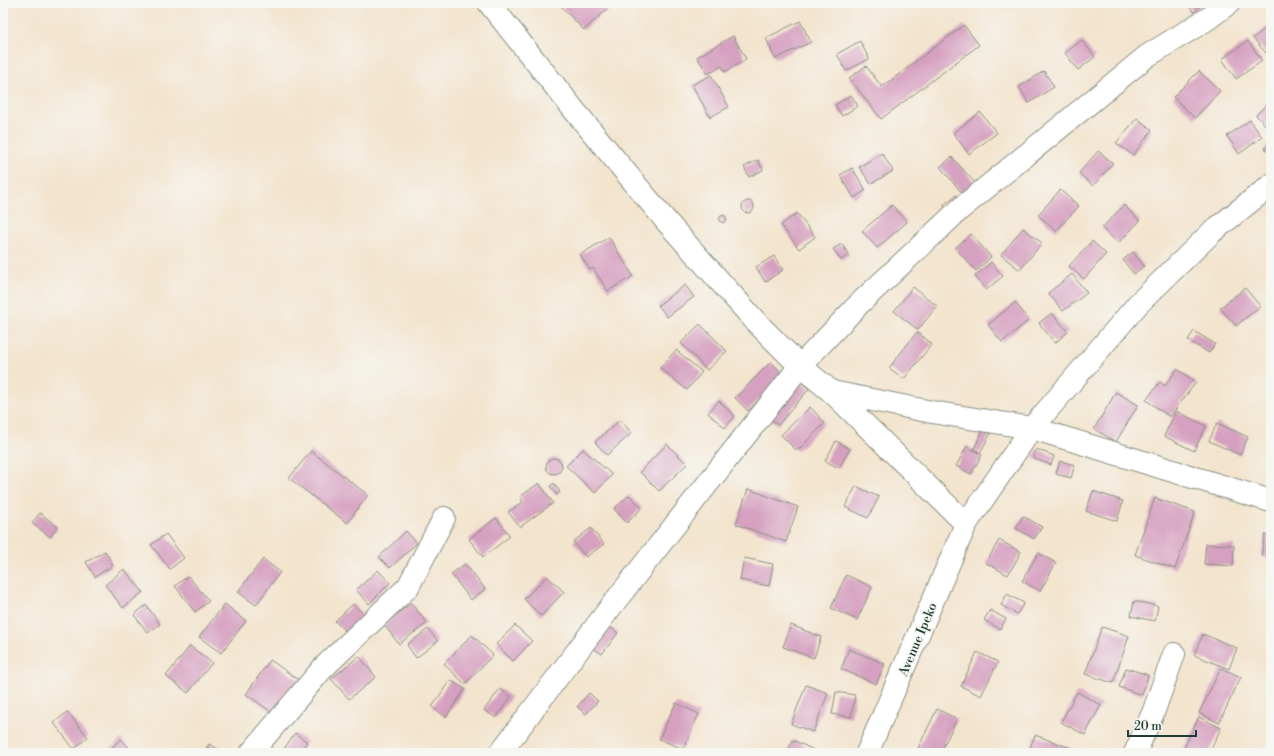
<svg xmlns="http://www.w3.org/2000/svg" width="1274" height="756" font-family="'Libre Bodoni',serif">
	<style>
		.building { fill: #d6a0c0 }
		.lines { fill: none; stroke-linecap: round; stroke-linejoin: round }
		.minor-casing { stroke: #899081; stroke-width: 24 }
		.minor { stroke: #fff; stroke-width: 22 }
		.labels { text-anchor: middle; stroke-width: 3.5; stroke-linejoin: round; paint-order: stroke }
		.street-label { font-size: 13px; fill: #1f3d34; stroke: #f6f6f2 }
	</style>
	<rect width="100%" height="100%" fill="#f6f6f2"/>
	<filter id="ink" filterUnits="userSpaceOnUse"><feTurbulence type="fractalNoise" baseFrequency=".025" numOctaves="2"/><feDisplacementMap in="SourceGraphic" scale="8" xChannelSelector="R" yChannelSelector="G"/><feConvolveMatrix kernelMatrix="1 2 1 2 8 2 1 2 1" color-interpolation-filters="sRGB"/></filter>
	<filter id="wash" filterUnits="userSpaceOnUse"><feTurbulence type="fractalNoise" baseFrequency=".012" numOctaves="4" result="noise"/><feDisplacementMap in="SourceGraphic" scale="16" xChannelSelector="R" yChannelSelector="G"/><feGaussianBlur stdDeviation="0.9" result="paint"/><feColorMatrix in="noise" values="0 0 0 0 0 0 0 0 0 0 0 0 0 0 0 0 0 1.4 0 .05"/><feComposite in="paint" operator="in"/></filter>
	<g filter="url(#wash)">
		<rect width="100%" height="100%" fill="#f3e4ce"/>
		<g id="blocks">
			<g class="building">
				<polygon points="564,3 614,3 584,30 561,6"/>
				<polygon points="1185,3 1203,3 1194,12"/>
				<polygon points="800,21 811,42 775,59 766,38"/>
				<polygon points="1271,24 1271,49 1266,53 1253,38"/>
				<polygon points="964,25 979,45 881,119 849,78 866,66 882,87"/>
				<polygon points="733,36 746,59 725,72 722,66 708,74 697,57"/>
				<polygon points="1082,40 1095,57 1078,70 1065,53"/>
				<polygon points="860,41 869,59 846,71 837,54"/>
				<polygon points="1248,41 1262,61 1236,79 1222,59"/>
				<polygon points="1044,71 1054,87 1029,103 1019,87"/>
				<polygon points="1199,71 1220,91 1195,118 1173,97"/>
				<polygon points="711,75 729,107 710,117 692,85"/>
				<polygon points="851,95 858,106 842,116 835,105"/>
				<polygon points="1271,100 1271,131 1256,115"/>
				<polygon points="980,112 997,133 969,154 953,133"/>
				<polygon points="1137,118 1152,130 1133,155 1116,143"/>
				<polygon points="1250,120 1262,137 1239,154 1227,136"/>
				<polygon points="1271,143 1271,156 1265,148"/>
				<polygon points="1098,151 1113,163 1093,186 1079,173"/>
				<polygon points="882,153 893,171 871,184 859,167"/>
				<polygon points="952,157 975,183 963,194 940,167"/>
				<polygon points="758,160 763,170 749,177 744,167"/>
				<polygon points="852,168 866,190 854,198 840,175"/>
				<polygon points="1060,190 1079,206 1056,231 1038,215"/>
				<polygon points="956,195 960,200 948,211 943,205"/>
				<circle cx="748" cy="207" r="6"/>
				<polygon points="892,205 907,222 877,248 862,231"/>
				<polygon points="1124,205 1140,221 1118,243 1102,228"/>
				<polygon points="797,213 815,237 799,249 781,225"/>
				<circle cx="723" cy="219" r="3.5"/>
				<polygon points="1023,228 1042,243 1020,270 1001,255"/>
				<polygon points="971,234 991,257 976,271 955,248"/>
				<polygon points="609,237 633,276 608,291 593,268 590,270 580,255"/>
				<polygon points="1092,241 1106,254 1084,279 1069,266"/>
				<polygon points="842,244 849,255 841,260 833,249"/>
				<polygon points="1133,252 1144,266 1134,274 1123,260"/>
				<polygon points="774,256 783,270 765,282 756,267"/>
				<polygon points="991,262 1003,276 986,290 975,276"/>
				<polygon points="1072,274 1087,293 1063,311 1048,293"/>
				<polygon points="685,285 694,297 667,317 658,305"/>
				<polygon points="913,287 937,306 918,330 894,311"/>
				<polygon points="1245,288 1260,306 1236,326 1220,308"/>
				<polygon points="1015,302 1029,320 1002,342 988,325"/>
				<polygon points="1052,313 1068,332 1055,343 1039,323"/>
				<polygon points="700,324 727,351 707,370 681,343"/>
				<polygon points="1194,331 1215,344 1209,353 1188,340"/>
				<polygon points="917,332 932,344 904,379 889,368"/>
				<polygon points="676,350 702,372 687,390 660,368"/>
				<polygon points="771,362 785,376 771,387 748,411 735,398"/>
				<polygon points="1177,369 1196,382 1170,417 1146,400 1160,382 1165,386"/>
				<polygon points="800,381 809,389 778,425 769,418"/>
				<polygon points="1116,392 1138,405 1116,442 1094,429"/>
				<polygon points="719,401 735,416 725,428 708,413"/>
				<polygon points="810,407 825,423 797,451 781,435"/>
				<polygon points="1176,411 1206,426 1194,451 1164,436"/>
				<polygon points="620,420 632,433 607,455 595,442"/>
				<polygon points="1217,423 1248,437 1240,455 1209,441"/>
				<polygon points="983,430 991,433 980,453 974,449"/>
				<polygon points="836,441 850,449 839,468 825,461"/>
				<polygon points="667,444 687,464 659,491 640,472"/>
				<polygon points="967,446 982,455 971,474 956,466"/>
				<polygon points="583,449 612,475 595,493 566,466"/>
				<polygon points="1036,449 1054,456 1051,465 1033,458"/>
				<polygon points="311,451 368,495 347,523 289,478"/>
				<circle cx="554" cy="466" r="8"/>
				<polygon points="1060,461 1075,465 1071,478 1056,474"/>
				<polygon points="539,483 553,503 520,527 508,512 523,502 520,497"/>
				<polygon points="554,483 560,492 556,495 550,486"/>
				<polygon points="856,486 879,497 868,518 845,507"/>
				<polygon points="748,489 798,507 786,542 736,524"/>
				<polygon points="1093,491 1123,501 1117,521 1086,511"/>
				<polygon points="629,495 642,508 627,523 614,509"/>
				<polygon points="1155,498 1195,512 1175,569 1135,555"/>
				<polygon points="40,513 58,527 50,537 32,523"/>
				<polygon points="1023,516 1042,527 1034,539 1016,528"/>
				<polygon points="496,518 510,536 483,557 469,539"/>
				<polygon points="591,528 604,544 586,557 573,542"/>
				<polygon points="406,531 417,543 390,568 379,557"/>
				<polygon points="166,534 184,558 170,569 151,545"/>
				<polygon points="1265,535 1271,536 1271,558 1261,556"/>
				<polygon points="999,540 1021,552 1008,575 986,563"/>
				<polygon points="1206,544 1234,545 1233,566 1204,564"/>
				<polygon points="105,551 113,565 95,577 86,562"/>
				<polygon points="1038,553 1056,563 1040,591 1022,581"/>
				<polygon points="744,558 773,564 769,586 740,580"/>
				<polygon points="263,559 280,572 256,605 238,592"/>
				<polygon points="465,564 485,589 471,600 451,574"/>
				<polygon points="124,569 143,592 123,608 105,585"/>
				<polygon points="378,570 390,583 369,604 356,590"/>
				<polygon points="846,575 872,587 857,620 831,608"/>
				<polygon points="188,576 209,601 195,612 175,586"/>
				<polygon points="547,576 564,592 541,616 524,599"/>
				<polygon points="1007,594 1024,603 1017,614 1001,605"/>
				<polygon points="1134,601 1158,606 1155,621 1131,616"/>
				<polygon points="411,603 427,623 399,644 384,625"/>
				<polygon points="225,604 246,621 221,653 199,637"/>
				<polygon points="353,604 364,615 346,632 335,621"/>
				<polygon points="146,605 160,624 148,633 134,615"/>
				<polygon points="990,610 1006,619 1000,629 984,620"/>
				<polygon points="606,624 618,633 602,654 590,646"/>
				<polygon points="515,625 532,641 513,661 496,644"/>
				<polygon points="791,625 821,637 814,658 783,647"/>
				<polygon points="1102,627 1129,636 1113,683 1085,674"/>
				<polygon points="428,629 438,641 416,658 407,645"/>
				<polygon points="1203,634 1237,648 1229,669 1194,655"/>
				<polygon points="472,635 493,655 465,684 444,664"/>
				<polygon points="190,646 212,663 188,693 166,676"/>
				<polygon points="849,649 885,664 876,684 841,669"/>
				<polygon points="977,652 998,662 981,696 961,686"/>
				<polygon points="359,656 376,677 349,699 331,679"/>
				<polygon points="270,660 299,680 274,714 246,694"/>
				<polygon points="1126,668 1148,675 1142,695 1119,687"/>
				<polygon points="1221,668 1241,677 1219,723 1199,713"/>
				<polygon points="450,680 465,689 446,717 432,707"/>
				<polygon points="806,685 828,693 813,732 791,724"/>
				<polygon points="500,689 511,697 496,718 484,710"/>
				<polygon points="836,692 855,695 851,717 832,714"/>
				<polygon points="1077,692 1101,705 1085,735 1061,722"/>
				<polygon points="589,693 598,701 586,714 577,707"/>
				<polygon points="676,703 699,714 683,749 659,739"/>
				<polygon points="937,709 957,719 940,753 928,753 918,748"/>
				<polygon points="67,712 88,737 74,749 54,723"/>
				<polygon points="1199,717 1221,728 1209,753 1184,753 1182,752"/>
				<polygon points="295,733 307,742 299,753 281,753"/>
				<polygon points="1035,735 1084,753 1028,753"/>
				<polygon points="121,739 134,753 106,753"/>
				<polygon points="793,740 820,753 787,753"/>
				<polygon points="209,744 226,753 204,753"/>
			</g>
		</g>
	</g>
	<g filter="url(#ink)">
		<use href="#blocks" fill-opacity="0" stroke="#899081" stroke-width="1"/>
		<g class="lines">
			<g class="minor-casing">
				<g id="minor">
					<polyline points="489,3 574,110 666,221 757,323 800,366 832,392 966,524"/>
					<polyline points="832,392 932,412 1032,428 1271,501"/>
					<polyline points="251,753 323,668 408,587 444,518"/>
					<polyline points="500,753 613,604 800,366 860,303 959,210 1147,56 1209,18 1229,3"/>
					<polyline points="867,753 966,524 1032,428 1138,304 1212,232 1271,185"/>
					<polyline points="1135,753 1153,713 1174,654"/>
				</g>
			</g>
			<use href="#minor" class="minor"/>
		</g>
	</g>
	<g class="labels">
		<g class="street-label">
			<text transform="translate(917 639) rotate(-67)" y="5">Avenue Ipeko</text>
		</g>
	</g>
	<rect width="1274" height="756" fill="none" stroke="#f6f6f2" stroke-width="16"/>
	<path d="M1128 730v6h68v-6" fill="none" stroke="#1f3d34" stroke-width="2"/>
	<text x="1134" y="730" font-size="12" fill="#1f3d34" stroke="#f6f6f2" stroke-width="3" paint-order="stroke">20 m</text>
</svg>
